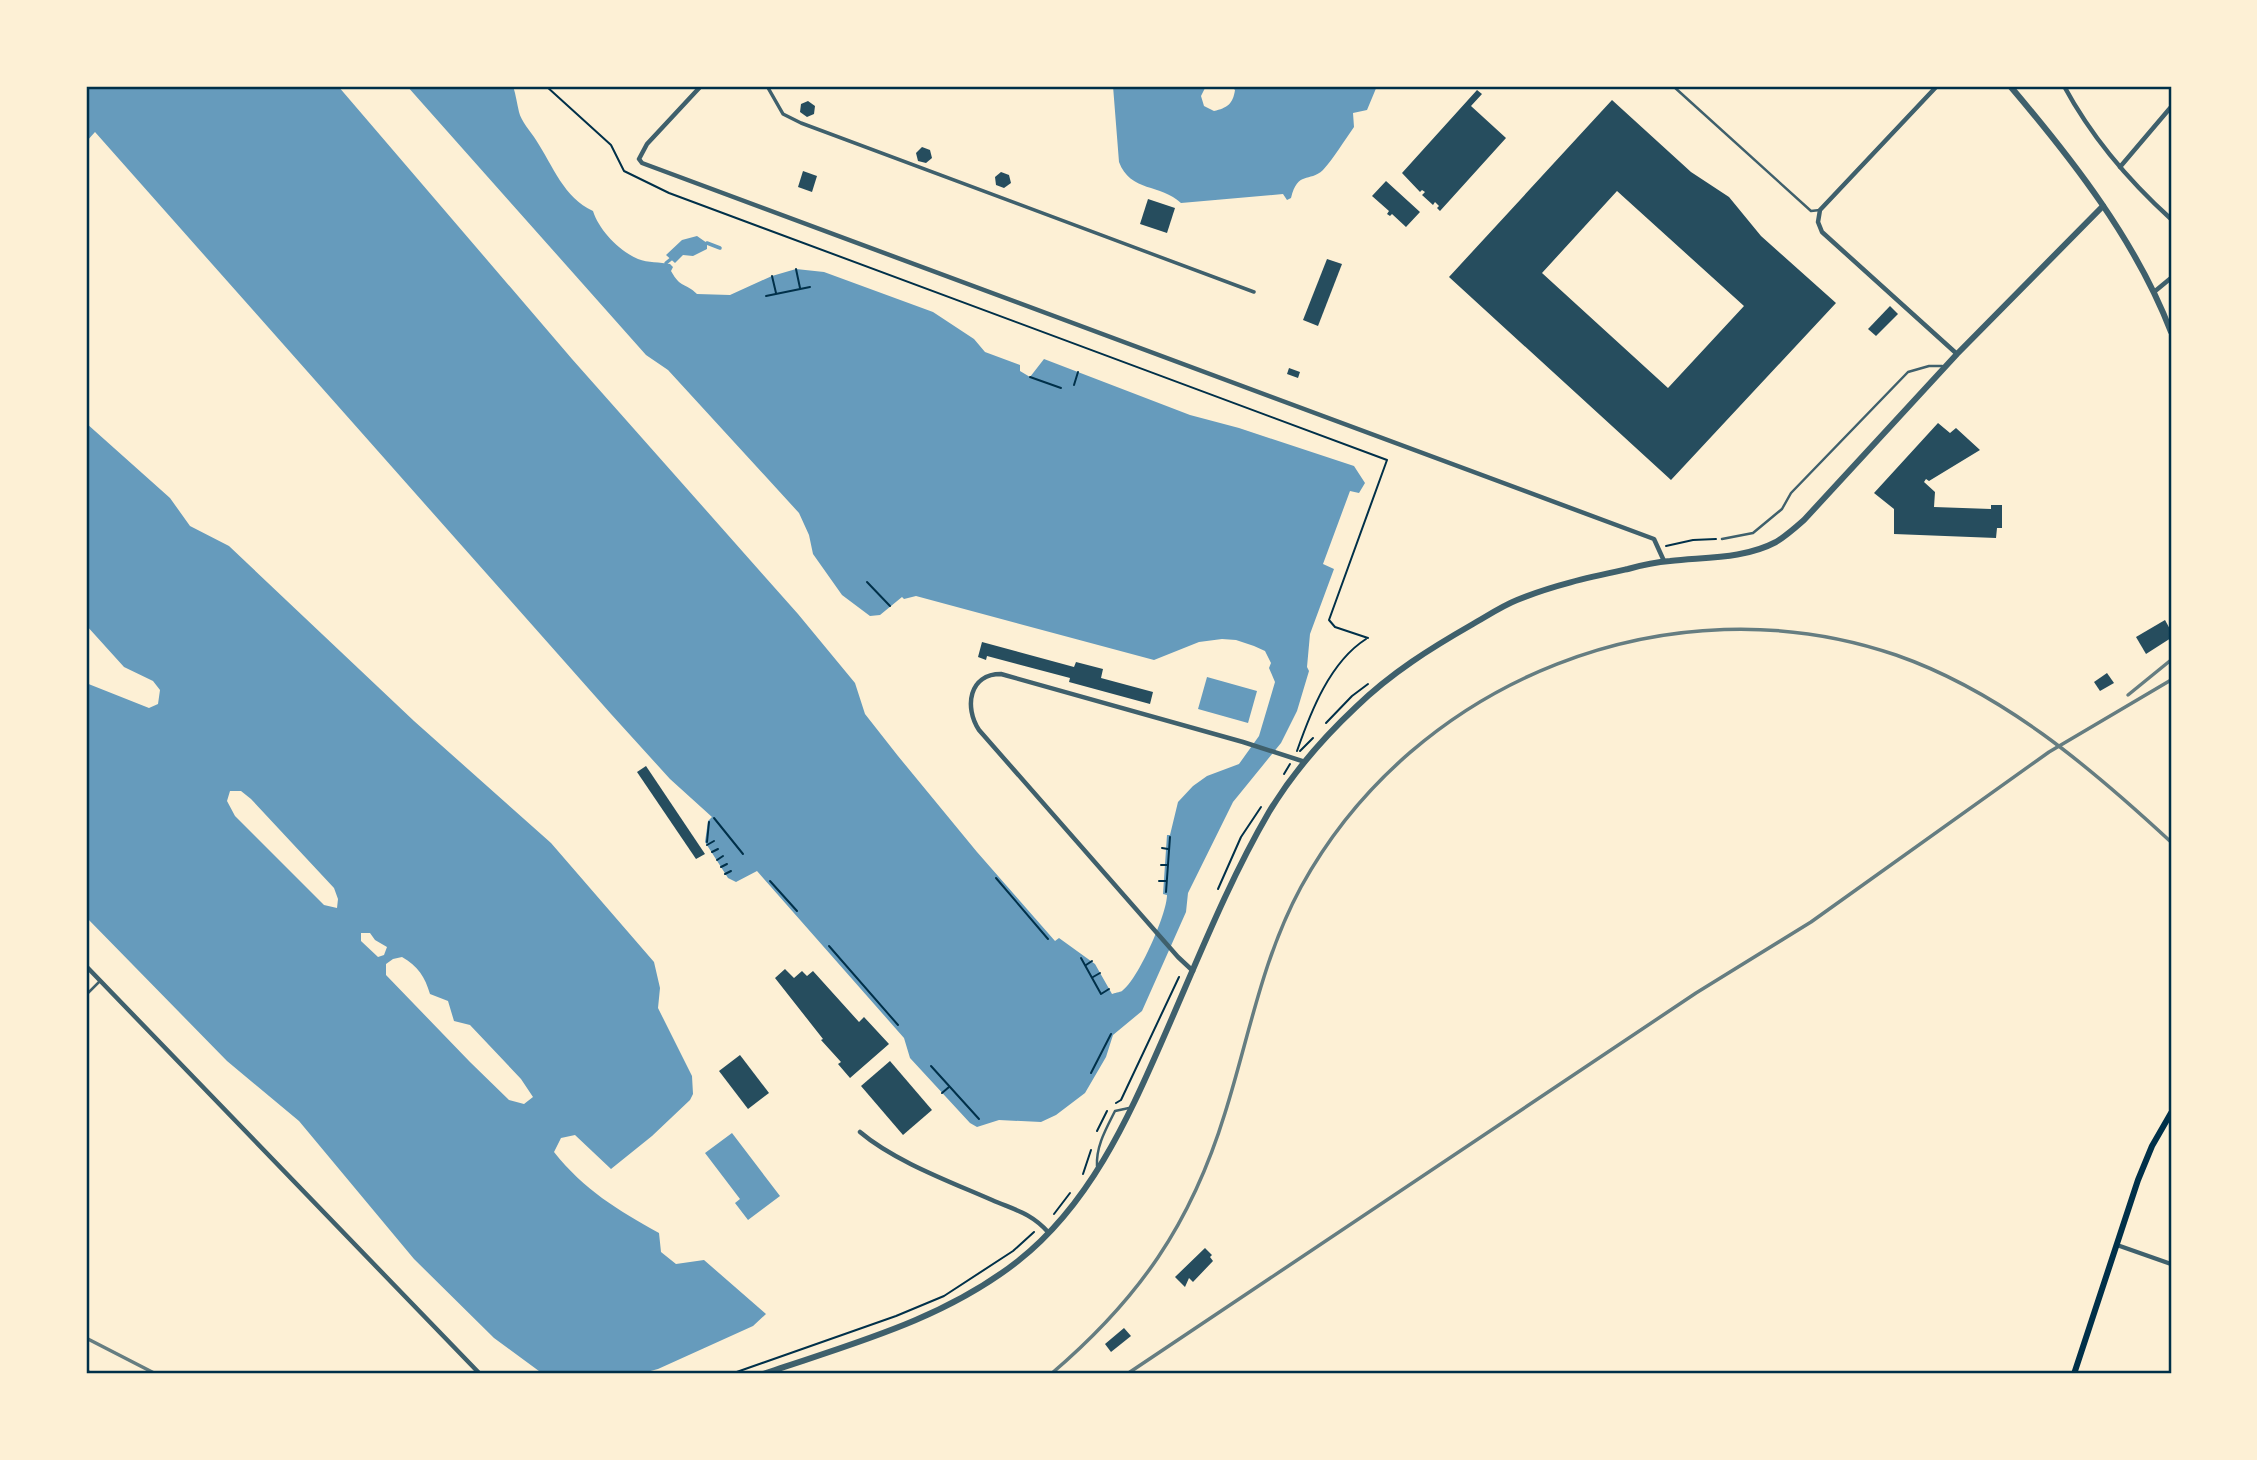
<svg xmlns="http://www.w3.org/2000/svg" width="2257" height="1460" font-family="'Open Sans',sans-serif">
	<style>
		.water { fill: #669bbc; fill-rule: evenodd }
		.lines { fill: none; stroke-linecap: round; stroke-linejoin: round }
		.stream { stroke: #669bbc; stroke-width: 3.5 }
		.building { fill: #264d5e; fill-rule: evenodd }
		.path { stroke: #003049; stroke-width: 2 }
		.service { stroke: #3f606c; stroke-width: 2.5 }
		.pedestrian { stroke: #3f606c; stroke-width: 3.5 }
		.minor { stroke: #3f606c; stroke-width: 4.5 }
		.tertiary { stroke: #3f606c; stroke-width: 6 }
		.secondary { stroke: #003049; stroke-width: 6 }
		.rail { stroke: #657d81; stroke-width: 3.5 }
		.neatline { fill: none; stroke: #003049; stroke-width: 2.5 }
	</style>
	<rect width="100%" height="100%" fill="#fdf0d5"/>
	<g class="water">
		<path d="M86 86H338L572 359 798 614 855 683 865 714 898 756 977 852 1055 941 1059 938 1095 964 1112 994C1114 993 1120 992 1122 991 1138 980 1167 914 1167 895L1163 894 1167 835H1170L1178 802 1193 786 1207 776 1239 764 1259 736 1275 682 1269 668 1271 663 1265 651 1254 646 1236 640 1222 639 1199 642 1154 660 916 596 904 599 902 597 880 615 870 616 842 595 813 554 809 535 799 513 668 370 646 355 407 86H513C516 95 517 104 519 112 521 121 531 132 536 140 553 166 564 198 593 211 599 230 619 251 638 259 648 263 660 262 670 264L673 267 671 271C681 289 685 282 697 294L730 295 772 276 796 269 824 272 933 312 974 339 985 352 1020 365V371L1030 377 1044 359 1190 415 1239 428 1354 466 1365 483 1359 493 1350 491 1323 564 1334 569 1310 634 1307 667 1309 671 1297 711 1281 743 1233 802 1188 893 1186 912 1142 1011 1113 1035 1106 1057 1085 1093 1056 1115 1041 1122 999 1120 977 1127 970 1123 910 1058 904 1038 757 871 736 882 728 878 705 842 708 821 712 817 670 779 611 714 95 132 86 142Z"/>
		<path d="M1113 86H1206L1201 96 1204 106 1214 111C1227 108 1233 104 1235 90L1231 86H1377L1367 110 1353 113 1354 127C1344 141 1334 158 1323 170 1309 183 1298 170 1291 198L1287 200 1283 194 1181 203C1161 184 1130 192 1119 162Z"/>
		<polygon points="697,236 707,243 707,249 693,256 683,255 675,263 666,255 682,240"/>
		<path d="M86 423 170 498 190 526 229 546 414 721 551 843 654 962 660 988 658 1008 692 1076 693 1094 690 1100 652 1136 611 1169 575 1135 561 1138 554 1152C584 1190 618 1210 659 1233L661 1252 676 1264 704 1260 766 1314 753 1326 658 1369 639 1374H543L494 1338 414 1259 299 1121 227 1061 86 917V683L149 708 158 704 160 690 153 681 124 667 86 625ZM230 791H241L251 799 334 888 338 899 337 908 324 905 235 816 227 801ZM361 933H370L375 940 387 947 384 955 378 957 361 941ZM402 957C418 966 425 977 430 994L448 1001 454 1021 470 1025 521 1079 533 1097 524 1104 509 1100 470 1062 386 975V964L393 959Z"/>
		<polygon points="1207,677 1257,691 1248,723 1198,709"/>
		<polygon points="732,1133 780,1196 748,1220 735,1203 740,1199 705,1153"/>
	</g>
	<g class="lines">
		<g class="stream">
			<polyline points="707,243 720,248"/>
			<polyline points="666,263 671,259"/>
		</g>
	</g>
	<g class="building">
		<polygon points="1477,90 1482,94 1471,106 1506,138 1440,211 1437,208 1439,206 1435,202 1433,205 1422,195 1425,192 1422,190 1420,192 1402,173"/>
		<path d="M1612 100 1691 172 1729 197 1761 236 1836 303 1671 480 1449 277ZM1617 191 1744 306 1668 388 1542 273Z"/>
		<polygon points="808,101 815,106 814,114 807,117 800,112 801,104"/>
		<polygon points="922,147 930,150 932,158 926,163 918,161 916,153"/>
		<polygon points="803,171 817,176 812,192 798,187"/>
		<polygon points="1001,172 1009,175 1011,183 1004,188 996,185 995,177"/>
		<polygon points="1386,181 1420,212 1406,227 1392,214 1390,216 1387,214 1389,211 1372,196"/>
		<polygon points="1148,199 1175,208 1167,233 1140,224"/>
		<polygon points="1327,259 1342,264 1318,326 1303,320"/>
		<polygon points="1890,306 1898,314 1876,336 1868,329"/>
		<polygon points="1289,368 1300,372 1298,378 1287,374"/>
		<polygon points="1938,423 1950,433 1956,428 1980,450 1929,481 1926,479 1924,482 1935,492 1934,507 1991,509 1991,505 2002,505 2002,528 1997,528 1996,538 1894,534 1894,509 1874,493"/>
		<polygon points="2165,620 2171,631 2171,638 2146,654 2136,637"/>
		<polygon points="982,642 1074,667 1076,662 1103,669 1101,678 1153,692 1150,704 1069,682 1070,678 987,656 986,660 978,657"/>
		<polygon points="2107,673 2114,683 2100,691 2094,682"/>
		<polygon points="646,766 705,854 696,859 637,772"/>
		<polygon points="785,969 794,978 802,971 807,976 813,971 859,1022 864,1017 889,1044 850,1078 838,1064 841,1062 821,1040 823,1039 775,978"/>
		<polygon points="740,1055 769,1093 748,1109 719,1071"/>
		<polygon points="890,1061 932,1110 903,1135 861,1086"/>
		<polygon points="1205,1248 1212,1255 1210,1257 1213,1261 1193,1282 1189,1278 1185,1287 1175,1277"/>
		<polygon points="1124,1328 1131,1336 1111,1352 1105,1344"/>
	</g>
	<g class="lines">
		<g class="path">
			<polyline points="546,86 611,145 624,171 669,193 1387,460 1329,620 1335,627 1368,638"/>
			<polyline points="796,269 800,288"/>
			<polyline points="772,276 776,293"/>
			<polyline points="766,296 810,287"/>
			<polyline points="1030,377 1061,388"/>
			<polyline points="1074,385 1078,372"/>
			<polyline points="1666,546 1693,540 1716,539"/>
			<polyline points="867,582 890,606"/>
			<polyline points="1326,723 1352,696 1368,684"/>
			<path d="M1297 751C1311 711 1330 662 1366 639"/>
			<polyline points="1300,751 1313,738"/>
			<polyline points="1284,774 1290,764"/>
			<polyline points="714,818 743,854"/>
			<polyline points="707,842 709,822"/>
			<polyline points="707,845 714,841"/>
			<polyline points="1162,848 1168,849"/>
			<polyline points="712,852 718,849"/>
			<polyline points="717,860 723,856"/>
			<polyline points="1161,865 1167,865"/>
			<polyline points="721,867 727,864"/>
			<polyline points="725,874 731,871"/>
			<polyline points="996,878 1048,939"/>
			<polyline points="770,881 797,911"/>
			<polyline points="1159,881 1166,881"/>
			<polyline points="1218,889 1241,837 1261,807"/>
			<polyline points="1166,892 1170,837"/>
			<polyline points="829,946 898,1025"/>
			<polyline points="1081,958 1101,994 1109,989"/>
			<polyline points="1086,965 1092,961"/>
			<polyline points="1093,977 1100,973"/>
			<polyline points="931,1066 979,1119"/>
			<polyline points="1091,1073 1111,1034"/>
			<polyline points="942,1093 949,1087"/>
			<polyline points="1116,1103 1121,1100 1179,977"/>
			<polyline points="1097,1131 1107,1111"/>
			<polyline points="1083,1174 1091,1150"/>
			<polyline points="1054,1214 1070,1193"/>
			<polyline points="731,1374 896,1316 944,1296 1013,1251 1034,1232"/>
		</g>
		<g class="service">
			<polyline points="1673,86 1811,211 1820,210"/>
			<polyline points="1722,539 1753,533 1782,509 1791,493 1908,372 1929,366 1942,366"/>
			<polyline points="86,995 100,981"/>
			<path d="M1097 1166C1096 1146 1106 1129 1115 1111L1129 1108"/>
		</g>
		<polyline class="pedestrian" points="767,86 783,114 801,123 1254,292"/>
		<g class="minor">
			<polyline points="701,86 647,144 639,159 642,163 1654,539 1664,561"/>
			<polyline points="1937,86 1820,210 1818,222 1822,232 1957,354"/>
			<path d="M2064 86C2091 136 2129 181 2171 219"/>
			<polyline points="2120,167 2171,107"/>
			<polyline points="2154,292 2171,278"/>
			<polyline points="86,966 480,1374"/>
			<path d="M1193 971 1178 957 979 730C964 707 969 674 1001 674L1243 742 1305 762"/>
			<path d="M860 1132C894 1161 951 1182 992 1200 1015 1210 1031 1213 1048 1232"/>
			<polyline points="2117,1245 2171,1264"/>
		</g>
		<g class="tertiary">
			<path d="M2010 86C2073 160 2136 241 2171 332"/>
			<path d="M763 1374C851 1344 943 1320 1018 1261 1089 1205 1127 1121 1162 1041 1196 964 1227 884 1269 812 1292 774 1323 738 1356 707 1391 673 1431 648 1473 624 1487 616 1502 606 1517 600 1553 585 1591 577 1628 569 1642 565 1656 562 1670 561 1706 557 1744 559 1776 542 1786 536 1795 528 1804 520L1957 354 2103 206"/>
		</g>
		<polyline class="secondary" points="2074,1374 2138,1180 2152,1146 2171,1113"/>
		<g class="rail">
			<polyline points="2128,695 2171,660"/>
			<polyline points="86,1338 156,1374"/>
			<polyline points="86,1371 93,1374"/>
			<path d="M1051 1374C1139 1299 1191 1224 1225 1113 1249 1037 1262 959 1301 887 1415 679 1671 578 1896 655 2002 692 2090 767 2171 842"/>
			<polyline points="1127,1374 1696,993 1811,922 2049,752 2171,680"/>
		</g>
	</g>
	<rect width="2257" height="1460" fill="none" stroke="#fdf0d5" stroke-width="175"/>
	<rect x="88" y="88" width="2082" height="1284" class="neatline"/>
</svg>
